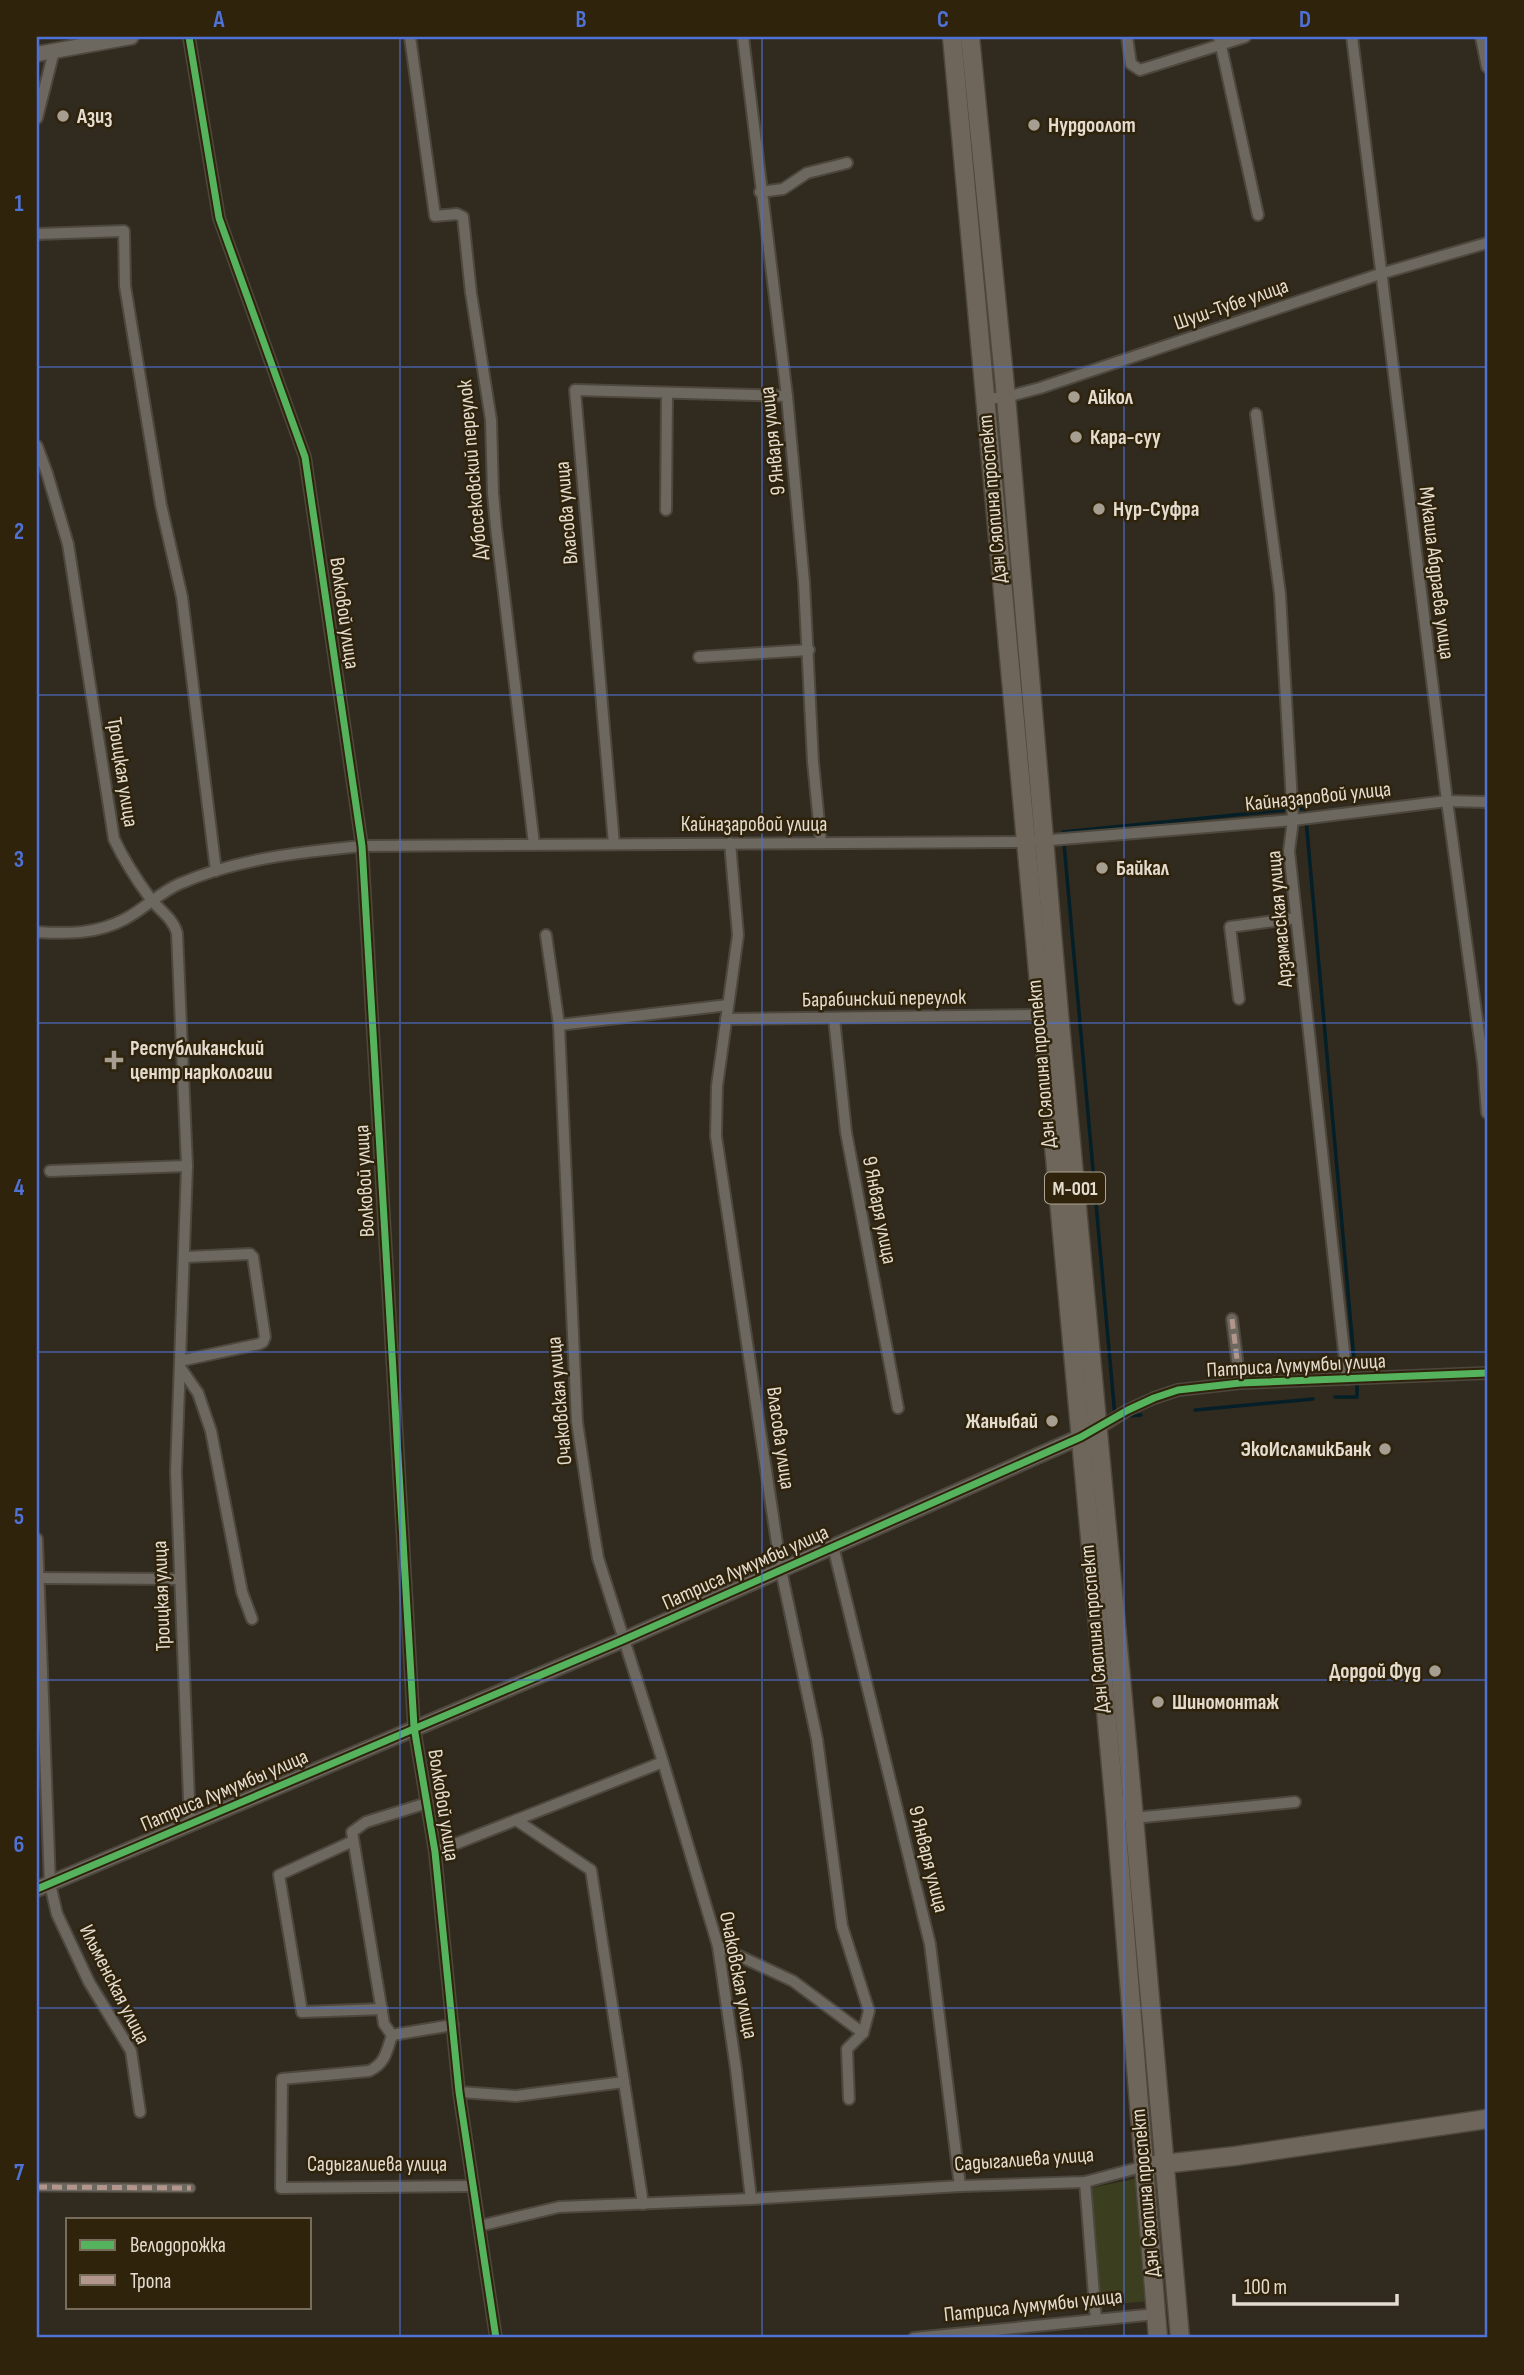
<svg xmlns="http://www.w3.org/2000/svg" width="1524" height="2375" font-family="'Sofia Sans Condensed',sans-serif">
	<style>
		.green { fill: #3b3f20 }
		.lines { fill: none; stroke-linecap: round; stroke-linejoin: round }
		.stream { stroke: #051f28; stroke-width: 3.5 }
		.pedestrian-casing { stroke: #4d473d; stroke-width: 11 }
		.minor-casing { stroke: #4d473d; stroke-width: 14 }
		.tertiary-casing { stroke: #4d473d; stroke-width: 18 }
		.primary-casing { stroke: #4d473d; stroke-width: 21 }
		.pedestrian { stroke: #6c675f; stroke-width: 8 }
		.minor { stroke: #6c675f; stroke-width: 10 }
		.tertiary { stroke: #6c675f; stroke-width: 14 }
		.primary { stroke: #6e665a; stroke-width: 18 }
		.quiet { stroke: #b2968c; stroke-width: 5; stroke-dasharray: 10 5; stroke-linecap: butt }
		.cycleway-casing { stroke: #2f230c; stroke-width: 11 }
		.cycleway { stroke: #56b35d; stroke-width: 7 }
		.grid { fill: none; stroke: #4f72d6; stroke-width: 2; stroke-opacity: 0.55 }
		.poi-dot { fill: #a59e91; stroke: #2f230c; stroke-width: 2.5 }
		.labels { text-anchor: middle; stroke-width: 5; stroke-linejoin: round; paint-order: stroke }
		.shield { fill: #2f230c; stroke: #aea494; stroke-width: 2 }
		.shield-label { font-size: 19px; font-weight: bold; fill: #e4dccf }
		.poi-label { font-size: 21px; font-weight: bold; fill: #e4dccf; stroke: #2f230c; text-anchor: start }
		.street-label { font-size: 21px; fill: #e4dccf; stroke: #2f230c }
		.neatline { fill: none; stroke: #4f72d6; stroke-width: 2.5 }
		.grid-label { font-size: 23px; text-anchor: middle; font-weight: bold; fill: #4f72d6 }
	</style>
	<rect width="100%" height="100%" fill="#312a1e"/>
	<polygon class="green" points="1139,2178 1152,2301 1101,2305 1091,2188"/>
	<g class="lines">
		<g class="stream">
			<polyline points="1335,1397 1357,1397 1357,1384"/>
			<polyline points="1195,1410 1313,1399"/>
			<polyline points="1126,1416 1141,1415"/>
			<polyline points="1115,1417 1063,832 1305,808 1355,1371"/>
		</g>
		<g class="pedestrian-casing">
			<polyline id="pedestrian" points="37,2187 191,2188"/>
		</g>
		<g class="minor-casing">
			<g id="minor">
				<polyline points="189,37 219,218 305,457 362,846 414,1727 435,1852 459,2092 496,2338"/>
				<polyline points="410,37 435,216 457,214 463,217 471,293 491,420 493,493 496,527 534,844"/>
				<polyline points="743,37 787,396 804,582 813,762 821,843"/>
				<polyline points="1127,37 1131,64 1140,70 1245,37"/>
				<polyline points="1219,37 1258,215"/>
				<polyline points="1352,37 1447,801 1483,1063 1487,1113"/>
				<polyline points="1481,37 1487,67"/>
				<polyline points="37,118 54,51"/>
				<polyline points="760,192 783,189 807,173 847,163"/>
				<polyline points="37,234 124,231 125,286 161,505 182,597 216,871"/>
				<polyline points="986,399 1006,397 1040,388 1380,274 1487,243"/>
				<polyline points="1256,414 1280,594 1293,820 1289,851 1347,1379"/>
				<path d="M37 446 47 473 68 544 114 839C124 860 136 879 150 898 159 910 173 918 177 933L187 1166 176 1472 190 1824"/>
				<polyline points="666,510 667,394"/>
				<polyline points="699,657 809,650"/>
				<polyline points="730,843 738,935 717,1086 716,1136 781,1570 817,1739 842,1926 869,2011 863,2033 847,2049 849,2099"/>
				<polyline points="614,844 575,390 787,396"/>
				<path d="M37 932C68 934 97 934 125 919 144 909 159 893 179 884 236 859 300 852 362 846L1027 842 1293 820 1447 801 1487 802"/>
				<polyline points="546,935 559,1025 577,1422 590,1509 598,1558 663,1762 718,1946 736,2069 751,2199"/>
				<polyline points="1239,999 1230,927 1296,918"/>
				<polyline points="834,1018 846,1132 898,1408"/>
				<polyline points="726,1019 1042,1015"/>
				<polyline points="559,1025 728,1005"/>
				<polyline points="50,1171 187,1166"/>
				<polyline points="1232,1319 1240,1383"/>
				<polyline points="180,1361 259,1344 263,1342 265,1337 253,1257 250,1254 185,1257"/>
				<polyline points="180,1367 198,1393 211,1431 242,1592 252,1619"/>
				<polyline points="1098,1429 1128,1410 1154,1398 1178,1390 1240,1383 1487,1373"/>
				<polyline points="37,1539 50,1884 57,1914 89,1982 131,2051 140,2112"/>
				<polyline points="833,1546 930,1944 960,2186"/>
				<polyline points="37,1578 179,1579"/>
				<polyline points="427,1803 366,1822 352,1832 384,2024 392,2035 453,2025"/>
				<polyline points="1134,1818 1295,1802"/>
				<polyline points="516,1820 591,1870 643,2204"/>
				<polyline points="353,1841 279,1875 302,2012 382,2009"/>
				<polyline points="435,1852 663,1762"/>
				<polyline points="718,1946 793,1981 863,2033"/>
				<path d="M392 2035C387 2051 385 2064 369 2071L282 2079 281 2188 473 2186"/>
				<polyline points="459,2092 516,2096 624,2082"/>
				<polyline points="1085,2182 1096,2320"/>
				<polyline points="479,2226 559,2207 751,2199 960,2186 1085,2182 1145,2166"/>
				<polyline points="914,2338 1156,2314"/>
			</g>
		</g>
		<g class="tertiary-casing">
			<g id="tertiary">
				<polyline points="37,54 131,37"/>
				<polyline points="37,1889 623,1640 1089,1433"/>
			</g>
		</g>
		<g class="primary-casing">
			<g id="primary">
				<polyline points="952,37 1116,1820 1158,2338"/>
				<polyline points="970,37 1006,397 1059,1014 1134,1818 1180,2338"/>
				<polyline points="1154,2165 1235,2156 1487,2119"/>
			</g>
		</g>
		<use href="#pedestrian" class="pedestrian"/>
		<use href="#minor" class="minor"/>
		<use href="#tertiary" class="tertiary"/>
		<use href="#primary" class="primary"/>
		<g class="quiet">
			<polyline points="1232,1319 1240,1383"/>
			<polyline points="37,2187 191,2188"/>
		</g>
		<g class="cycleway-casing">
			<g id="cycleway">
				<polyline points="189,37 219,218 305,457 362,846 414,1727 435,1852 459,2092 496,2338"/>
				<polyline points="37,1889 623,1640 1081,1437 1128,1410 1154,1398 1178,1390 1240,1383 1487,1373"/>
			</g>
		</g>
		<use href="#cycleway" class="cycleway"/>
	</g>
	<path class="grid" d="M400 37V2338M762 37V2338M1124 37V2338M37 367H1487M37 695H1487M37 1023H1487M37 1352H1487M37 1680H1487M37 2008H1487"/>
	<g class="poi-dot">
		<circle cx="63" cy="116" r="7"/>
		<circle cx="1034" cy="125" r="7"/>
		<circle cx="1074" cy="397" r="7"/>
		<circle cx="1076" cy="437" r="7"/>
		<circle cx="1099" cy="509" r="7"/>
		<circle cx="1102" cy="868" r="7"/>
		<path d="M110.5 1049.5h7v7h7v7h-7v7h-7v-7h-7v-7h7z"/>
		<circle cx="1052" cy="1421" r="7"/>
		<circle cx="1385" cy="1449" r="7"/>
		<circle cx="1435" cy="1671" r="7"/>
		<circle cx="1158" cy="1702" r="7"/>
	</g>
	<g class="labels">
		<rect class="shield" x="1045" y="1172.5" width="60" height="31" rx="5"/>
		<g class="shield-label">
			<text x="1075" y="1195">M-001</text>
		</g>
		<g class="poi-label">
			<text x="77" y="123">Азиз</text>
			<text x="1048" y="132">Нурдоолот</text>
			<text x="1088" y="404">Айкол</text>
			<text x="1090" y="444">Кара-суу</text>
			<text x="1113" y="516">Нур-Суфра</text>
			<text x="1116" y="875">Байкал</text>
			<text x="130" y="1055">Республиканский<tspan x="130" dy="24">центр наркологии</tspan></text>
			<text x="1038" y="1428" text-anchor="end">Жаныбай</text>
			<text x="1371" y="1456" text-anchor="end">ЭкоИсламикБанк</text>
			<text x="1421" y="1678" text-anchor="end">Дордой Фуд</text>
			<text x="1172" y="1709">Шиномонтаж</text>
		</g>
		<g class="street-label">
			<text transform="translate(1231 304) rotate(-19)" y="7">Шуш-Тубе улица</text>
			<text transform="translate(772 441) rotate(-96)" y="7">9 Января улица</text>
			<text transform="translate(472 470) rotate(-95)" y="7">Дубосековский переулок</text>
			<text transform="translate(992 499) rotate(-95)" y="7">Дэн Сяопина проспект</text>
			<text transform="translate(566 513) rotate(-95)" y="7">Власова улица</text>
			<text transform="translate(1437 573) rotate(83)" y="7">Мукаша Абдраева улица</text>
			<text transform="translate(345 613) rotate(82)" y="7">Волковой улица</text>
			<text transform="translate(123 772) rotate(81)" y="7">Троицкая улица</text>
			<text transform="translate(1318 796) rotate(-6)" y="7">Кайназаровой улица</text>
			<text x="754" y="831">Кайназаровой улица</text>
			<text transform="translate(1279 919) rotate(-95)" y="7">Арзамасская улица</text>
			<text transform="translate(884 998) rotate(-1)" y="7">Барабинский переулок</text>
			<text transform="translate(1041 1064) rotate(-95)" y="7">Дэн Сяопина проспект</text>
			<text transform="translate(364 1181) rotate(-93)" y="7">Волковой улица</text>
			<text transform="translate(880 1210) rotate(79)" y="7">9 Января улица</text>
			<text transform="translate(1296 1365) rotate(-3)" y="7">Патриса Лумумбы улица</text>
			<text transform="translate(559 1401) rotate(-95)" y="7">Очаковская улица</text>
			<text transform="translate(781 1438) rotate(82)" y="7">Власова улица</text>
			<text transform="translate(745 1567) rotate(-24)" y="7">Патриса Лумумбы улица</text>
			<text transform="translate(161 1596) rotate(-92)" y="7">Троицкая улица</text>
			<text transform="translate(1094 1629) rotate(-95)" y="7">Дэн Сяопина проспект</text>
			<text transform="translate(224 1790) rotate(-23)" y="7">Патриса Лумумбы улица</text>
			<text transform="translate(444 1805) rotate(81)" y="7">Волковой улица</text>
			<text transform="translate(929 1859) rotate(76)" y="7">9 Января улица</text>
			<text transform="translate(739 1975) rotate(79)" y="7">Очаковская улица</text>
			<text transform="translate(115 1984) rotate(63)" y="7">Ильменская улица</text>
			<text transform="translate(1024 2159) rotate(-4)" y="7">Садыгалиева улица</text>
			<text x="377" y="2171">Садыгалиева улица</text>
			<text transform="translate(1145 2193) rotate(-95)" y="7">Дэн Сяопина проспект</text>
			<text transform="translate(1033 2305) rotate(-6)" y="7">Патриса Лумумбы улица</text>
		</g>
	</g>
	<rect width="1524" height="2375" fill="none" stroke="#2f230c" stroke-width="77"/>
	<rect x="66" y="2218" width="245" height="91" fill="#2f230c" stroke="#776d5a" stroke-width="2"/>
	<rect x="80" y="2240" width="35" height="10" fill="#56b35d" stroke="#776d5a" stroke-width="2"/>
	<text x="130" y="2252" font-size="21" fill="#e4dccf">Велодорожка</text>
	<rect x="80" y="2275" width="35" height="10" fill="#b2968c" stroke="#776d5a" stroke-width="2"/>
	<text x="130" y="2288" font-size="21" fill="#e4dccf">Тропа</text>
	<path d="M1234 2294v10h163v-10" fill="none" stroke="#e4dccf" stroke-width="3.5"/>
	<text x="1244" y="2294" font-size="21" fill="#e4dccf" stroke="#2f230c" stroke-width="5" paint-order="stroke">100 m</text>
	<rect x="38" y="38" width="1448" height="2298" class="neatline"/>
	<g class="grid-label">
		<text x="219" y="27">A</text>
		<text x="581" y="27">B</text>
		<text x="943" y="27">C</text>
		<text x="1305" y="27">D</text>
		<text x="19" y="211">1</text>
		<text x="19" y="539">2</text>
		<text x="19" y="867">3</text>
		<text x="19" y="1195">4</text>
		<text x="19" y="1524">5</text>
		<text x="19" y="1852">6</text>
		<text x="19" y="2180">7</text>
	</g>
</svg>
